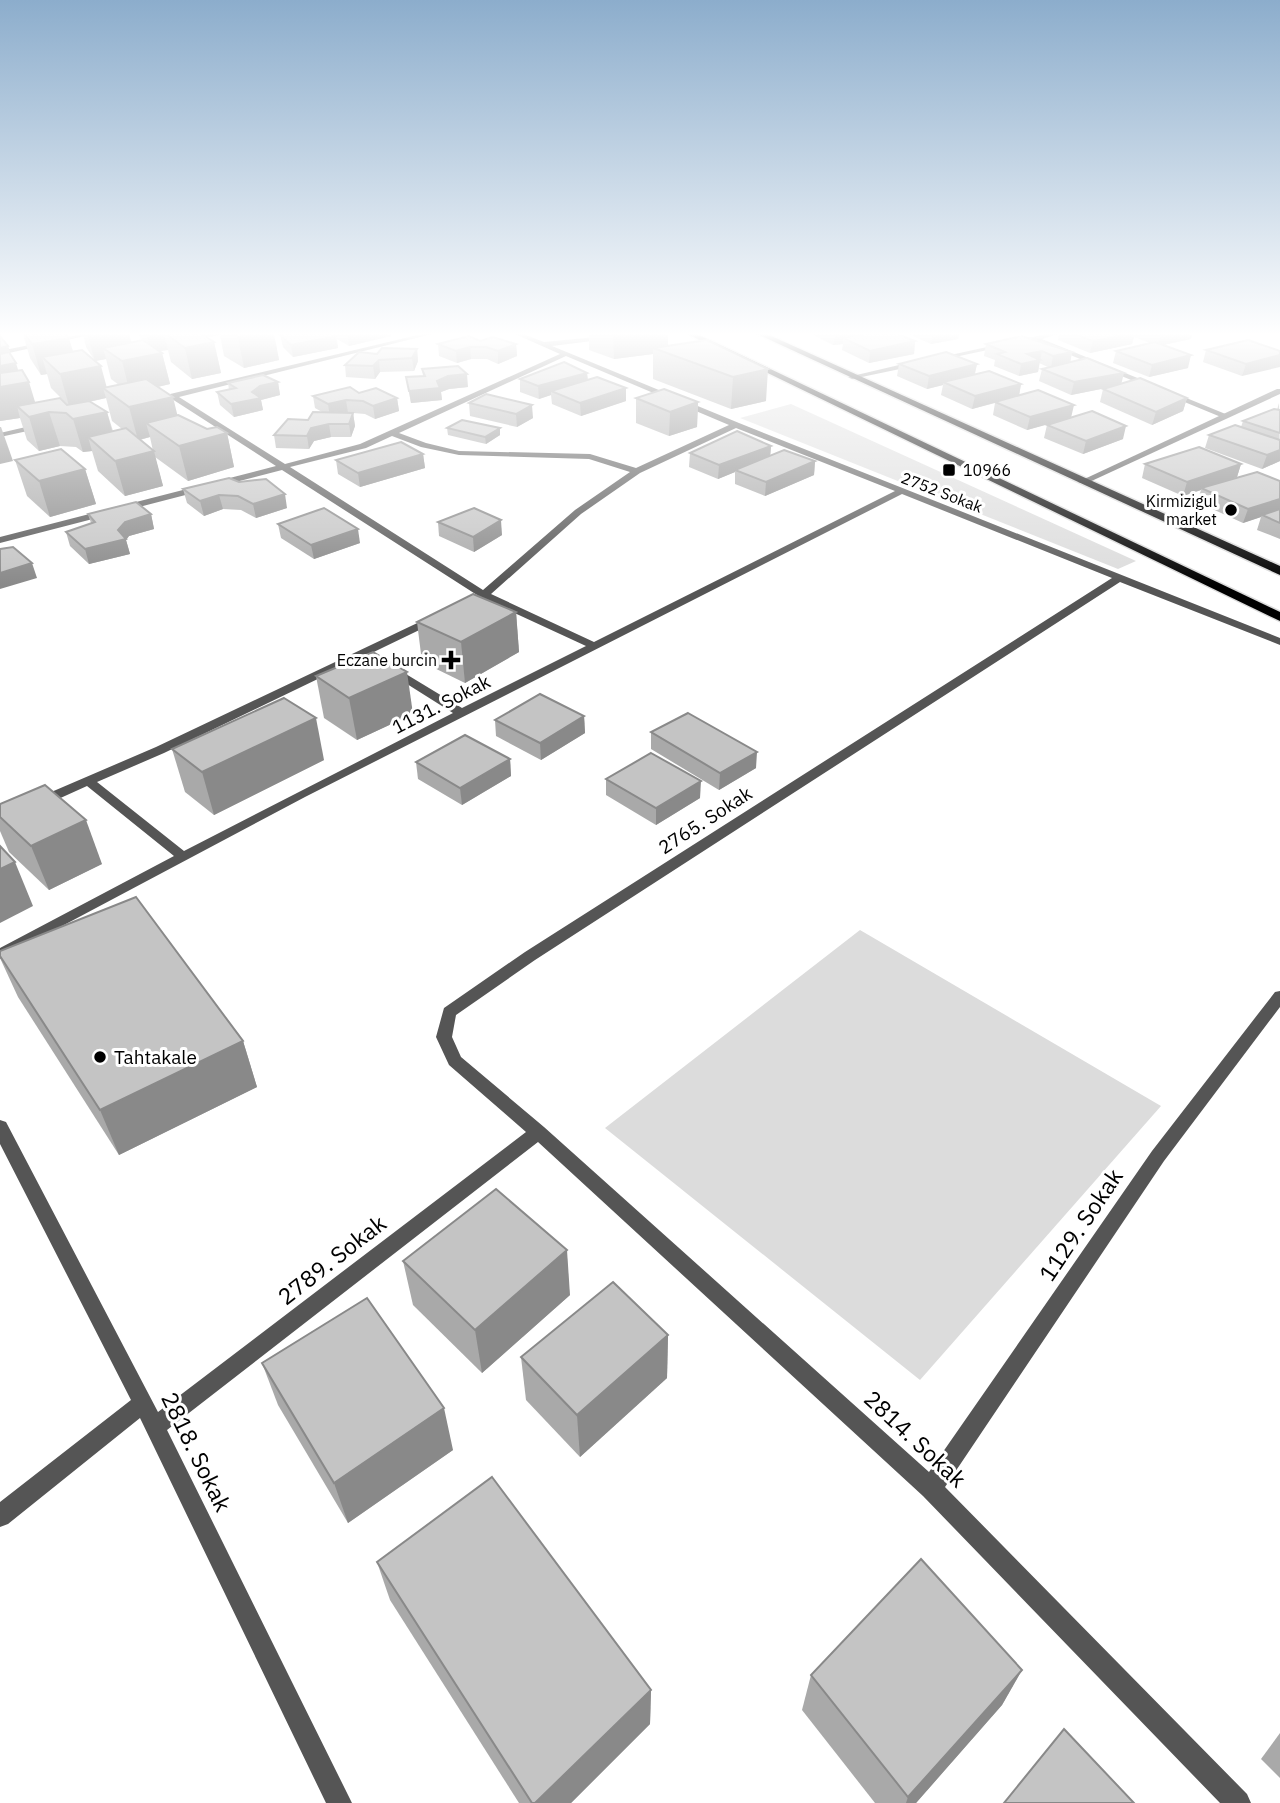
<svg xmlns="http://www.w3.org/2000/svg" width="1280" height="1803" font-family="'IBM Plex Sans',sans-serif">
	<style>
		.green { fill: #dcdcdc }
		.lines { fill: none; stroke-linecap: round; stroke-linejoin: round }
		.primary-casing { stroke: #dbdbdb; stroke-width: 3 }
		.minor { fill: #555; fill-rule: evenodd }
		.tertiary { fill: #555; fill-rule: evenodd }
		.primary { fill: #000; fill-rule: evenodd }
		.wall { fill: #a9a9a9; fill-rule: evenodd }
		.shaded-wall { fill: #898989 }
		.building { fill: #c4c4c4; stroke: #898989; stroke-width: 2 }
		.poi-dot { fill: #000; stroke: #fff; stroke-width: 2.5 }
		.labels { text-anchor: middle; stroke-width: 6; stroke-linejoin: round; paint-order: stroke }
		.far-poi-label { font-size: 16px; fill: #000; stroke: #fff; text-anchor: end }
		.far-street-label { font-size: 16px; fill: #000; stroke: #fff }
		.street-label { font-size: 19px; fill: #000; stroke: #fff }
		.poi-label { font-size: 19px; fill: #000; stroke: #fff; text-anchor: start }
		.near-street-label { font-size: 23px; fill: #000; stroke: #fff }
	</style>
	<rect width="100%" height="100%" fill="#fff"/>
	<g class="green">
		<polygon points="791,404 1136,561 1118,569 740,418"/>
		<polygon points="860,930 1161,1106 920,1380 605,1128"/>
	</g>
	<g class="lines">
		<g class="primary-casing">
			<g id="primary">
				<polygon points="687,334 697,334 1280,612 1280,621"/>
				<polygon points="757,334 767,334 1280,566 1280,575"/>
			</g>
		</g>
		<g class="minor">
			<polygon points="83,334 94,334 0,355 0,351"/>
			<path d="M422 334H432L179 397 285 464 360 444 560 354 515 334H523L544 342 606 336 608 339 552 346 739 423 1280 638V645L1120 582 535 960 456 1015 452 1037 461 1057 544 1127 929 1472 1152 1151 1275 992 1280 991V1007L1164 1161 945 1487 1247 1794 1251 1803H1220L923 1496 538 1142 167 1430 352 1803H326L140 1418 8 1524 0 1527V1502L131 1400 0 1144V1120L6 1122 158 1412 526 1132 449 1065 436 1037 444 1008 525 952 1112 578 902 494 305 797 0 959V948L174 856 87 786 45 805H35L34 802 35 799 156 747 430 617H438V621L164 753 97 782 184 851 453 713 388 672V668H396L462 708 586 646 484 599 469 606H461V602L477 595 282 470 0 543V537L276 466 172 399H166V395ZM566 356 729 425 636 468 590 454 459 451 426 443 399 433ZM736 428 895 491 594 642 491 594 581 514 640 473ZM392 436 421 447 459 455 589 459 630 472 575 510 483 590 290 467 366 448Z"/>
			<polygon points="1046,334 1057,334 1042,339 1228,415 1221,417 1034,340 936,361 932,359"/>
			<polygon points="916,361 919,365 852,379 848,377"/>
			<polygon points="43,423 47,425 46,427 0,437 0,433"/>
		</g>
		<polygon class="tertiary" points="1277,389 1280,389 1280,394 1085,484 1078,482"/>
		<use href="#primary" class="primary"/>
	</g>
	<g class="wall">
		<path d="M23 334H66L73 351 106 387 119 385 111 379 106 359 95 361 86 347 83 334H129L131 342 142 340 138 334H274L279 360 244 368 224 356 220 335 207 337 214 342 221 373 192 379 171 362 168 350 160 351 162 353 170 384 158 387 177 415 207 429 227 433 234 467 188 481 155 457 163 486 125 496 98 471 92 451 83 452 76 447 60 446 39 451 27 440 20 418 0 421 8 346 11 357 18 370 35 403 68 405 51 388 47 374 41 375 30 358ZM106 398 112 421 122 429 113 431 107 412 89 402ZM150 437 153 451 140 440Z"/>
		<polygon points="287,334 390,334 391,336 349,346 337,339 338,348 293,357 283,347 280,335"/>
		<polygon points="589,334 668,334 668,346 707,340 766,401 731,409 653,379 653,354 614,359 589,350"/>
		<polygon points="811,334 897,334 915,341 914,354 869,363 842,350 843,344 833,345"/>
		<polygon points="908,334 959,334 958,339 931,344"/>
		<polygon points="1059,334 1192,334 1191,339 1163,345 1188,368 1149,377 1113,363 1116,351 1150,343 1134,337 1132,344 1090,353 1058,340"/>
		<polygon points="480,341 516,344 517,356 498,364 487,359 471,359 457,363 439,356 438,344"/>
		<polygon points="986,344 1072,352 1070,362 1121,384 1187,398 1183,411 1152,425 1100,402 1103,389 1106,388 1071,395 1039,381 1042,369 1048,367 1039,363 1038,372 1019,376 994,366 995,360 984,356"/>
		<polygon points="417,349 418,361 414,371 380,372 375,379 346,377 345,365 377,354"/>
		<polygon points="1206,350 1280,351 1242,376 1203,362"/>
		<polygon points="899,364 977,364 975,374 1021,384 1019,395 1123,439 1083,454 1044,438 1047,425 1061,420 1027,430 993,415 995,403 972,409 941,395 943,385 927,389 897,376"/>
		<polygon points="422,369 468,387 449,389 441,392 442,400 411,403 406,377 423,376"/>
		<polygon points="587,373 588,380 626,401 581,416 552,404 551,395 539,399 520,392 520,379"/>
		<polygon points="278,382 280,395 261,400 263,410 234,417 220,405 217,392 229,390 228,383"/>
		<polygon points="359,393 397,398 399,411 375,419 365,414 353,413 355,426 351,437 331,437 314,441 309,449 276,448 274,435 308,420 322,412 315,408 313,396"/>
		<polygon points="636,398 698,402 697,427 669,436 636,423"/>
		<polygon points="469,403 533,418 517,427 470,416"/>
		<polygon points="1279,403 1280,461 1262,469 1205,448 1209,435 1241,427 1243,421 1277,410"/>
		<polygon points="447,428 500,435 486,444 448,435"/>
		<polygon points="771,446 770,455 815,461 814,475 765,496 735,484 735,472 718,479 689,467 690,453"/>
		<polygon points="423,454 425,468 360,487 338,474 336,460"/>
		<polygon points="15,460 85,469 96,504 50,517 27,496"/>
		<polygon points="1145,464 1241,464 1237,477 1280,481 1280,539 1257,530 1261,517 1243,523 1197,502 1201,490 1183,496 1142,478"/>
		<polygon points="229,478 287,508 256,518 241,510 223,509 204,516 187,503 183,489"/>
		<polygon points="88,514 151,514 154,529 129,536 126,540 130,554 89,564 70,546 66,532 91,523"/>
		<polygon points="438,522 502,535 474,552 439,536"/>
		<polygon points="278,524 360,543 314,559 281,538"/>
		<polygon points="516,612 519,652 465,683 422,662 417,622"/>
		<polygon points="316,676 413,714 357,740 324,718"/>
		<polygon points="584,716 585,733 541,760 496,736 495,720"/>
		<polygon points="651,732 756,768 719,790 651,749"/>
		<polygon points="172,749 324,760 214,815 185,792"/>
		<polygon points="510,759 511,776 462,805 418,779 416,762"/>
		<polygon points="606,779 700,798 656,825 606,795"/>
		<polygon points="0,804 102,864 49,890 9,852 0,831"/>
		<polygon points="0,951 243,1041 257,1087 119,1155 18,997 0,958"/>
		<polygon points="403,1261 570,1295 482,1373 413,1305"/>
		<polygon points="668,1335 667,1378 580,1457 526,1400 521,1357"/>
		<polygon points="262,1363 453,1450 348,1523 278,1405"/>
		<polygon points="377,1562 651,1690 650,1724 571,1803 519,1803 390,1600"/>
		<polygon points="1022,1670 1002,1705 916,1803 875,1803 802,1710 811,1675"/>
		<polygon points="1280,1733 1280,1778 1261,1759"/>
	</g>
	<g class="shaded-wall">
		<polygon points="87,334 129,334 135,355 103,348 106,359 95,361"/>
		<polygon points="146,334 164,334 168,350 150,352"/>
		<polygon points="199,334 220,334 220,335 200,338"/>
		<polygon points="256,334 274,334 279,360 244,368 238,337"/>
		<polygon points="347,334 390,334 391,336 349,346"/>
		<polygon points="613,334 668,334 668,352 653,348 653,354 614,359"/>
		<polygon points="835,334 875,334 843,338 843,344 833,345"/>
		<polygon points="932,334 959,334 958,339 931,344"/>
		<polygon points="1128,334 1135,334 1132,344 1090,353 1093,341"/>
		<polygon points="1161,334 1192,334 1191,339 1158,346"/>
		<polygon points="336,336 338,348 293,357 291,345"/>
		<polygon points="69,338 78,369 42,357 47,374 41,375 32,344"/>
		<polygon points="915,341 914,354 869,363 870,351"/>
		<polygon points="214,342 221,373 192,379 185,348"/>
		<polygon points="516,344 517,356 498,364 498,351"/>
		<polygon points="8,346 14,364 16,363 22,383 29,382 39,415 49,412 60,446 39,451 29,417 17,406 20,418 0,421 0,348"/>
		<polygon points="470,347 471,359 457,363 456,351"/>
		<polygon points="417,349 418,361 414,371 412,358"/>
		<polygon points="1042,351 1038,372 1019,376 1021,364 1027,354"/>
		<polygon points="1072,352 1070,364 1051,368 1053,356"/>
		<polygon points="162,353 170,384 130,393 122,361"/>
		<polygon points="1191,355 1188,368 1149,377 1152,365"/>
		<polygon points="1280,355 1280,367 1242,376 1246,364"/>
		<polygon points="379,360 380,372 375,379 373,366"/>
		<polygon points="977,364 974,376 943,382 943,385 927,389 929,376"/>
		<polygon points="101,366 108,392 103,388 106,398 69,406 60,374"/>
		<polygon points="768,369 766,401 731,409 733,377"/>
		<polygon points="587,373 588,385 551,391 551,395 539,399 538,386"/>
		<polygon points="1124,373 1121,385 1071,395 1074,382"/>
		<polygon points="467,374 468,387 449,389 441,392 442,400 411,403 409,391 448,376"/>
		<polygon points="278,382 280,395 261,400 263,410 234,417 231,404 252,392 260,386"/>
		<polygon points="1021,384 1019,396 972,409 975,396"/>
		<polygon points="626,388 626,401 581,416 580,403"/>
		<polygon points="173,397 181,430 146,423 150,437 138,440 129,407"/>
		<polygon points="397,398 399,411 375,419 373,406"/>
		<polygon points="1187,398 1183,411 1152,425 1156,412"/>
		<polygon points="346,400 348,413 330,417 328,404"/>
		<polygon points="698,402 697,427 669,436 670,412"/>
		<polygon points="532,405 533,418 517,427 516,414"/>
		<polygon points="1074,405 1071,418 1027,430 1030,417"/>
		<polygon points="107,412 116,446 88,437 92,451 83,452 73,419"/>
		<polygon points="353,413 355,426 351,437 349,424"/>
		<polygon points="329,424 331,437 314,441 309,449 307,436 311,428"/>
		<polygon points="1126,426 1123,439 1083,454 1086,441"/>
		<polygon points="0,427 1,427 13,461 0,464"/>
		<polygon points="500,428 500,435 486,444 485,437"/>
		<polygon points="227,433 234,467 188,481 179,446"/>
		<polygon points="771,446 770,460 735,470 735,472 718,479 719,465"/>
		<polygon points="1280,450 1280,461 1262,469 1267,455"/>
		<polygon points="154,451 163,486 125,496 115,461"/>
		<polygon points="423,454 425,468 360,487 358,473"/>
		<polygon points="815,461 814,475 765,496 766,482"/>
		<polygon points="1241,464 1237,477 1201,488 1201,490 1183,496 1187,482"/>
		<polygon points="85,469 96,504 50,517 39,481"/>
		<polygon points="285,494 287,508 256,518 253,504"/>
		<polygon points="219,495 223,509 204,516 200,501"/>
		<polygon points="1280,499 1280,511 1262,515 1261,517 1243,523 1248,509"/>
		<polygon points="151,514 154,529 129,536 126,540 130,554 89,564 85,549 125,522"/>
		<polygon points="501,520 502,535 474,552 473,537"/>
		<polygon points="358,529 360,543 314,559 311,545"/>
		<polygon points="32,563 37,578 0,589 0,573"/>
		<polygon points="516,612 519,652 465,683 461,642"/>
		<polygon points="407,672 413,714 357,740 349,698"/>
		<polygon points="584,716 585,733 541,760 540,743"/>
		<polygon points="316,718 324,760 214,815 202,772"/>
		<polygon points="757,752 756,768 719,790 720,773"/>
		<polygon points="510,759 511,776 462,805 460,788"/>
		<polygon points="701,781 700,798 656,825 656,808"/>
		<polygon points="86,820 102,864 49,890 31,846"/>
		<polygon points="15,862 33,906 0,923 0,869"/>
		<polygon points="243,1041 257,1087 119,1155 100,1110"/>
		<polygon points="567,1250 570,1295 482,1373 475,1330"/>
		<polygon points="668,1335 667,1378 580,1457 577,1415"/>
		<polygon points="444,1408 453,1450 348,1523 334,1483"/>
		<polygon points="1022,1670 1002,1705 916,1803 906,1803 908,1797"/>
		<polygon points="651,1690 650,1724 571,1803 535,1803"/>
	</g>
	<g class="building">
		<polygon points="25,334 66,334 69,338 32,344"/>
		<polygon points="166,334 202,334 214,342 185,348"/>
		<polygon points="232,334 256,334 238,337"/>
		<polygon points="287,334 331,334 336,336 291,345 280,335"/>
		<polygon points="866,334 897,334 915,341 870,351 843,338"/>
		<polygon points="1074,334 1128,334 1093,341"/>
		<polygon points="0,336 8,346 0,348"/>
		<polygon points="469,336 480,341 493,337 516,344 498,351 486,347 470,347 456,351 438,344"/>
		<polygon points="1022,336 1072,352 1053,356 1042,351 1027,354 1040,360 1021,364 997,354 1005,352 986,344"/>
		<polygon points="143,340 162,353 122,361 103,348"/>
		<polygon points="707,340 768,369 733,377 653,348"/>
		<polygon points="1248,340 1280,351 1280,355 1246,364 1206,350"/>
		<polygon points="1155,342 1191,355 1152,365 1116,351"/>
		<polygon points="382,348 417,349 412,358 379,360 373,366 345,365 359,352 377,354"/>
		<polygon points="82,350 101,366 60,374 42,357"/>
		<polygon points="9,352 16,363 0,366 0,354"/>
		<polygon points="946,352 977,364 929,376 899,364"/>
		<polygon points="1087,358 1124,373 1074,382 1042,369"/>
		<polygon points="564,362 587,373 538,386 520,379"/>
		<polygon points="458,366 467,374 448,376 437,381 440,388 409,391 406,377 425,376 422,369"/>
		<polygon points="22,370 29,382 0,387 0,373"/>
		<polygon points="989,371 1021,384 975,396 943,382"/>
		<polygon points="263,375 278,382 260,386 252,392 261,398 231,404 217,392 236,388 228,383"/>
		<polygon points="597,377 626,388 580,403 551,391"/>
		<polygon points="1140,378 1187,398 1156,412 1103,389"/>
		<polygon points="146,379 173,397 129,407 103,388"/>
		<polygon points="350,387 359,393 376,388 397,398 373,406 363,401 346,400 328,404 313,396"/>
		<polygon points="664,389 698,402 670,412 636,398"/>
		<polygon points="1038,390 1074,405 1030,417 995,402"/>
		<polygon points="486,394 532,405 516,414 469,403"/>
		<polygon points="60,398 67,405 89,401 107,412 73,419 66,413 49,412 29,417 17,406"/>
		<polygon points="1274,409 1280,410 1280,433 1243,421"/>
		<polygon points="1092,411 1126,426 1086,441 1047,425"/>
		<polygon points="313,412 353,413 349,424 329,424 311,428 307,436 274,435 288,419 308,420"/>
		<polygon points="178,415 207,429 217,427 227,433 179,446 146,423"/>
		<polygon points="462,420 500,428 485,437 447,428"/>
		<polygon points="1235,425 1280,440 1280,450 1267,455 1209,435"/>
		<polygon points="126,428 154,451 115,461 88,437"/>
		<polygon points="737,431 771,446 719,465 690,453"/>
		<polygon points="401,442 423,454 358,473 336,460"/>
		<polygon points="1199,447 1241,464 1187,482 1145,464"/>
		<polygon points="61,449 85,469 39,481 15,460"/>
		<polygon points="784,450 815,461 766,482 735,470"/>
		<polygon points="1257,472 1280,481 1280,499 1248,509 1201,488"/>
		<polygon points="229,478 239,482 266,479 285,494 253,504 238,496 219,495 200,501 183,489"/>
		<polygon points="136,502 151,514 125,522 118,530 126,539 85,549 66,532 95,522 88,514"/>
		<polygon points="324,508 358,529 311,545 278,524"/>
		<polygon points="474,508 501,520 473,537 438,522"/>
		<polygon points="1280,509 1280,523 1262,515"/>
		<polygon points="13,547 32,563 0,573 0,549"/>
		<polygon points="473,594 516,612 461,642 417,622"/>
		<polygon points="373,652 407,672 349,698 316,676"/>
		<polygon points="540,694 584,716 540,743 495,720"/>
		<polygon points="284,698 316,718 202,772 172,749"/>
		<polygon points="688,713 757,752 720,773 651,732"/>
		<polygon points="465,735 510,759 460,788 416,762"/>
		<polygon points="651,753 701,781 656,808 606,779"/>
		<polygon points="45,785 86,820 31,846 0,817 0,804"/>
		<polygon points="0,846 15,862 0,869"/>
		<polygon points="136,897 243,1041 100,1110 0,956 0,951"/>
		<polygon points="496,1189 567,1250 475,1330 403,1261"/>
		<polygon points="613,1282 668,1335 577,1415 521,1357"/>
		<polygon points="367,1298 444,1408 334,1483 262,1363"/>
		<polygon points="492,1477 651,1690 535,1803 532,1803 377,1562"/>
		<polygon points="921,1559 1022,1670 908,1797 811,1675"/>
		<polygon points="1064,1729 1134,1803 1004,1803"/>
	</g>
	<linearGradient id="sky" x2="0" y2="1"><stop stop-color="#8cadcc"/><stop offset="0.57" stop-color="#fff"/><stop offset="1" stop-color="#fff" stop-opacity="0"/></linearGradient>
	<rect width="1280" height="586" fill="url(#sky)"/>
	<g class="poi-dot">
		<rect x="942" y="463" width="14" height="14" rx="3.5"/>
		<circle cx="1231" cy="510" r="7"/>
		<path d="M447.5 649.5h7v7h7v7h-7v7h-7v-7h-7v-7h7z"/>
		<circle cx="100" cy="1057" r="7"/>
	</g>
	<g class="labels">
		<g class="far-poi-label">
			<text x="963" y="476" text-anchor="start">10966</text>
			<text x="1217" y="507">Kirmizigul<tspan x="1217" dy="18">market</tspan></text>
			<text x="437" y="666">Eczane burcin</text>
		</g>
		<g class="far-street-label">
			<text transform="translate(942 492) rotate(21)" y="6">2752 Sokak</text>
		</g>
		<g class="street-label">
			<text transform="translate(441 704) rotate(-27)" y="7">1131. Sokak</text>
			<text transform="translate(705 820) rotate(-33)" y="7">2765. Sokak</text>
		</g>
		<g class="poi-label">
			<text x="114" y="1064">Tahtakale</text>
		</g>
		<g class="near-street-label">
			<text transform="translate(1081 1225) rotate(-56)" y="8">1129. Sokak</text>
			<text transform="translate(332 1260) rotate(-38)" y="8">2789. Sokak</text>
			<text transform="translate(915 1439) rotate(43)" y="8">2814. Sokak</text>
			<text transform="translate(196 1452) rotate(64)" y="8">2818. Sokak</text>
		</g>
	</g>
</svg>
